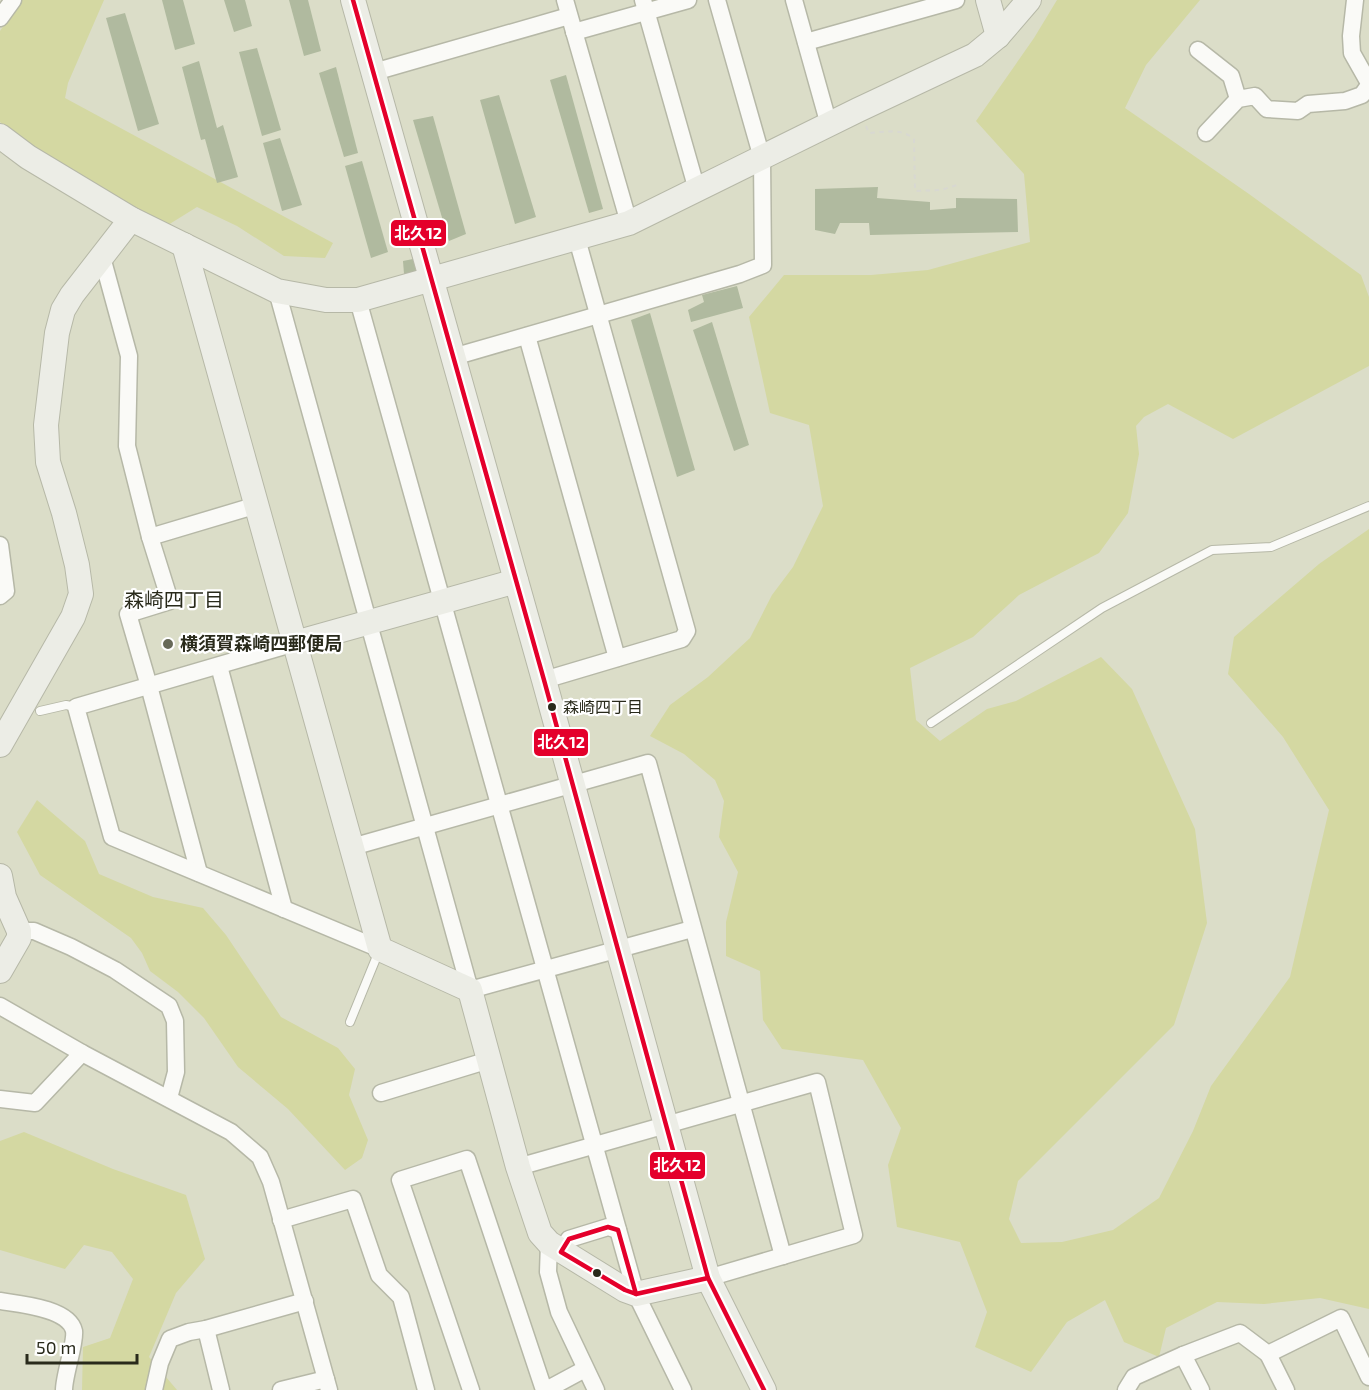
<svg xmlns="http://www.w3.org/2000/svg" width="1369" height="1390" font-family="'Exo 2','Noto Sans JP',sans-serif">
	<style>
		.green { fill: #d4d8a2 }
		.building { fill: #b0ba9f }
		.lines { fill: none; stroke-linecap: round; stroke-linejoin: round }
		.lane-casing { stroke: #b6b8a7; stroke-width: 10 }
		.street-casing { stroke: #b6b8a7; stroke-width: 19 }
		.secondary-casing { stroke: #b6b8a7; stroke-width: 26 }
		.path { stroke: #d8d8d1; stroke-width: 2; stroke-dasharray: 4.5 4.5; stroke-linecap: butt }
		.lane { stroke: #fafaf7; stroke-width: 8 }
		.street { stroke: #fafaf7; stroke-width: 16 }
		.secondary { stroke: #ecede6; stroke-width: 24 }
		.bus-1-casing { stroke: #fff; stroke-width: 9 }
		.bus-1 { stroke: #e4002b; stroke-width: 4.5 }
		.poi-dot { fill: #676958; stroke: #fff; stroke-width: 2 }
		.bus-dot { fill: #292a1b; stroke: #fff; stroke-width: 2 }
		.labels { text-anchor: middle; stroke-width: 4.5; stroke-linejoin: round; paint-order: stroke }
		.bus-label { font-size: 16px; fill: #292a1b; stroke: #fff; text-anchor: start }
		.poi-label { font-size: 18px; font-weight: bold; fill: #292a1b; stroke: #fff; text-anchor: start }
		.neighbourhood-label { font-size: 20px; fill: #292a1b; stroke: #fff }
		.line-badge { stroke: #fff; stroke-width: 2 }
		.badge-label { font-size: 16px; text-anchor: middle; font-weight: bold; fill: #fff }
	</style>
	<rect width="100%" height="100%" fill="#dbddc8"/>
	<g class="green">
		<polygon points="21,0 104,0 68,83 65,98 333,243 325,258 284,256 237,226 197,207 168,225 126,209 15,137 0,122 0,31"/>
		<polygon points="1057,0 1200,0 1146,65 1125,108 1249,194 1361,275 1369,297 1369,366 1233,439 1168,404 1144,417 1136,426 1139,454 1128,513 1099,553 1019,595 973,637 910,668 916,720 940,741 987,709 1016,701 1101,657 1132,689 1195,829 1207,923 1174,1025 1018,1181 1009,1219 1021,1243 1062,1242 1113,1230 1159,1198 1193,1131 1211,1086 1290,977 1329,810 1283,737 1228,674 1234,637 1319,564 1369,529 1369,1309 1320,1298 1264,1304 1217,1302 1166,1328 1159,1357 1124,1342 1105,1300 1067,1322 1031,1372 975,1347 987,1312 960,1242 897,1227 888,1165 901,1128 863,1060 782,1049 763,1020 760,971 726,956 726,922 738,872 719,837 724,801 715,780 684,754 650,736 670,705 708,677 750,638 772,595 793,567 823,506 809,425 770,413 749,317 784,275 871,275 928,270 1030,242 1024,174 976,121 1034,38"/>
		<polygon points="37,800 85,841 99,874 153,897 203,908 226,935 281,1017 338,1048 355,1069 349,1095 368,1140 362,1158 345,1170 288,1109 238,1067 204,1018 178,992 150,971 142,953 131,938 40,875 17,832"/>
		<polygon points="24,1132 113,1169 186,1195 205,1259 176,1293 149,1357 177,1390 82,1390 83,1347 110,1338 133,1279 112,1252 84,1245 65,1269 0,1250 0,1141"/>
	</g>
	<g class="building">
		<polygon points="162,0 183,0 195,44 175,50"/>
		<polygon points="224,0 245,0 252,26 234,32"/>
		<polygon points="289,0 308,0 321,51 304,56"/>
		<polygon points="125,13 159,124 138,131 106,18"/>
		<polygon points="257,48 281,130 262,136 239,52"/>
		<polygon points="199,61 217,128 223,125 238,177 217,183 205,139 201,140 182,67"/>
		<polygon points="336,67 358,153 344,157 319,73"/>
		<polygon points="566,75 603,209 589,213 550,80"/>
		<polygon points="499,95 536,217 515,224 480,100"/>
		<polygon points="433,116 466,234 449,241 413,120"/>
		<polygon points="280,138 302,205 282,211 263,143"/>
		<polygon points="362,161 388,252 371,258 345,166"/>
		<polygon points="878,187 877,198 930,202 930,210 956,208 956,198 1017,199 1018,232 870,235 869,223 840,223 835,234 815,230 815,189"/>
		<polygon points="413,259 416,271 404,274 403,261"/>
		<polygon points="737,286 743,308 691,322 688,310 704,302 702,295"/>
		<polygon points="650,313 695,470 677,477 631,320"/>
		<polygon points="712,322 749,445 734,451 693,330"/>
	</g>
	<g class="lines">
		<g class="lane-casing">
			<g id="lane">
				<polyline points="40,711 66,705 76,707"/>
				<polyline points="931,723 1102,608 1212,550 1271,547 1369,506"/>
				<polyline points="350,1022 379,951"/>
			</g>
		</g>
		<g class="street-casing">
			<g id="street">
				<polyline points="565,0 629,223"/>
				<polyline points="643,0 697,190"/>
				<polyline points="794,0 829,125"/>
				<polyline points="1355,0 1351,36 1352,53 1369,83"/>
				<polyline points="0,18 13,0"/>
				<polyline points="574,32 688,0"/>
				<polyline points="806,42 956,0"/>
				<polyline points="1198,50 1231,76 1238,99"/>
				<polyline points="374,72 569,16"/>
				<polyline points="1206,133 1238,99 1255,96 1267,109 1298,111 1308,104 1345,101 1362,95 1369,85"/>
				<polyline points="102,257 129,356 127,446 150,537 170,601 128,614 149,686 199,873"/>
				<polyline points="277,291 470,990 692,929"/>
				<polyline points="358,300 636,1294 683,1390"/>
				<polyline points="527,336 617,658"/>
				<polyline points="453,357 740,274 763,265 762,158 717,0"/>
				<polyline points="150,537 257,505"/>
				<polyline points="0,545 6,591 0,596"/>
				<polyline points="295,643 76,707 112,837 380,949"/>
				<polyline points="219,666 284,909"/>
				<polyline points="544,680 682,639 687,631 577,239"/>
				<polyline points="352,847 648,763 783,1256"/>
				<polyline points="19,931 34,931 71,947 115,970 169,1006 175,1021 176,1072 169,1098"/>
				<polyline points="0,1006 82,1053 231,1132 260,1157 271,1182 329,1390"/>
				<polyline points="381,1093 489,1060"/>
				<polyline points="0,1099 35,1103 82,1053"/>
				<polyline points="518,1167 817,1082 854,1235 708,1278"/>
				<polyline points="281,1220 353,1199 379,1275 401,1297 426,1390"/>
				<polyline points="549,1243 548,1272 559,1312 596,1390"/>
				<polyline points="561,1252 569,1239 608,1227 618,1230"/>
				<path d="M0 1301C19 1304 69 1308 74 1331 76 1342 64 1375 64 1390"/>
				<polyline points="206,1329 221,1390"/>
				<polyline points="1268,1354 1286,1390"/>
				<polyline points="1183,1355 1201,1390"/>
				<polyline points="154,1390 160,1363 170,1339 189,1332 206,1329 305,1301"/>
				<polyline points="281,1390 326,1379"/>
				<polyline points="471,1390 400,1180 467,1159 544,1390"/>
				<polyline points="546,1390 585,1369"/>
				<polyline points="1126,1390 1134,1377 1183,1355 1240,1333 1268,1354 1341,1318 1369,1377"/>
			</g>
		</g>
		<g class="secondary-casing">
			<g id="secondary">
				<polyline points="353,0 544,680 708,1278 764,1390"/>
				<polyline points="988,0 998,36"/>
				<polyline points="0,136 28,157 131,219 277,291 326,300 358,300 629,223 858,110 975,55 998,36 1029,0"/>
				<polyline points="184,245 380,949 470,990 518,1167 540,1233 549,1243 625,1290 636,1294 708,1278"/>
				<polyline points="295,643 516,581"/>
				<polyline points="0,745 73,617 81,594 77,565 64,513 48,462 46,425 57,333 63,310 72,295 131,219"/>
				<polyline points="0,876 4,897 19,931 19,938 0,971"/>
			</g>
		</g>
		<path class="path" d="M866 126 869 133C884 132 902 128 914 139L915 191 941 190 957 185"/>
		<use href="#lane" class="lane"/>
		<use href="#street" class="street"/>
		<use href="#secondary" class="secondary"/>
		<g class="bus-1-casing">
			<g id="bus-1">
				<polyline points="353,0 544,680 708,1278 764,1390"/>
				<polygon points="608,1227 618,1230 636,1294 625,1290 561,1252 569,1239"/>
				<polyline points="636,1294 708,1278"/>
			</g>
		</g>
		<use href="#bus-1" class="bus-1"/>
	</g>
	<circle class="poi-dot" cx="168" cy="644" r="6"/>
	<g class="bus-dot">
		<circle cx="552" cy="707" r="5"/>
		<circle cx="597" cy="1273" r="5"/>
	</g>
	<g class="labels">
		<g class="bus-label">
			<text x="563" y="713">森崎四丁目</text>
		</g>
		<g class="poi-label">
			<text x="180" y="650">横須賀森崎四郵便局</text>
		</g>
		<g class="neighbourhood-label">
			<text x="174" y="607">森崎四丁目</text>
		</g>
	</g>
	<g class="line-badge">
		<rect x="390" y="219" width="57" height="28" rx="6" fill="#e4002b"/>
		<rect x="533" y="728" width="56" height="29" rx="6" fill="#e4002b"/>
		<rect x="649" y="1151" width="57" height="29" rx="6" fill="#e4002b"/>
	</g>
	<g class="badge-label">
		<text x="418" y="239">北久12</text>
		<text x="561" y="748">北久12</text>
		<text x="677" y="1171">北久12</text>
	</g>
	<path d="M27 1354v9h110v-9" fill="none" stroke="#292a1b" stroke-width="3"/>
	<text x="36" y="1354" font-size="18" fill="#292a1b" stroke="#ffffff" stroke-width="4.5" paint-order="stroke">50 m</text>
</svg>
